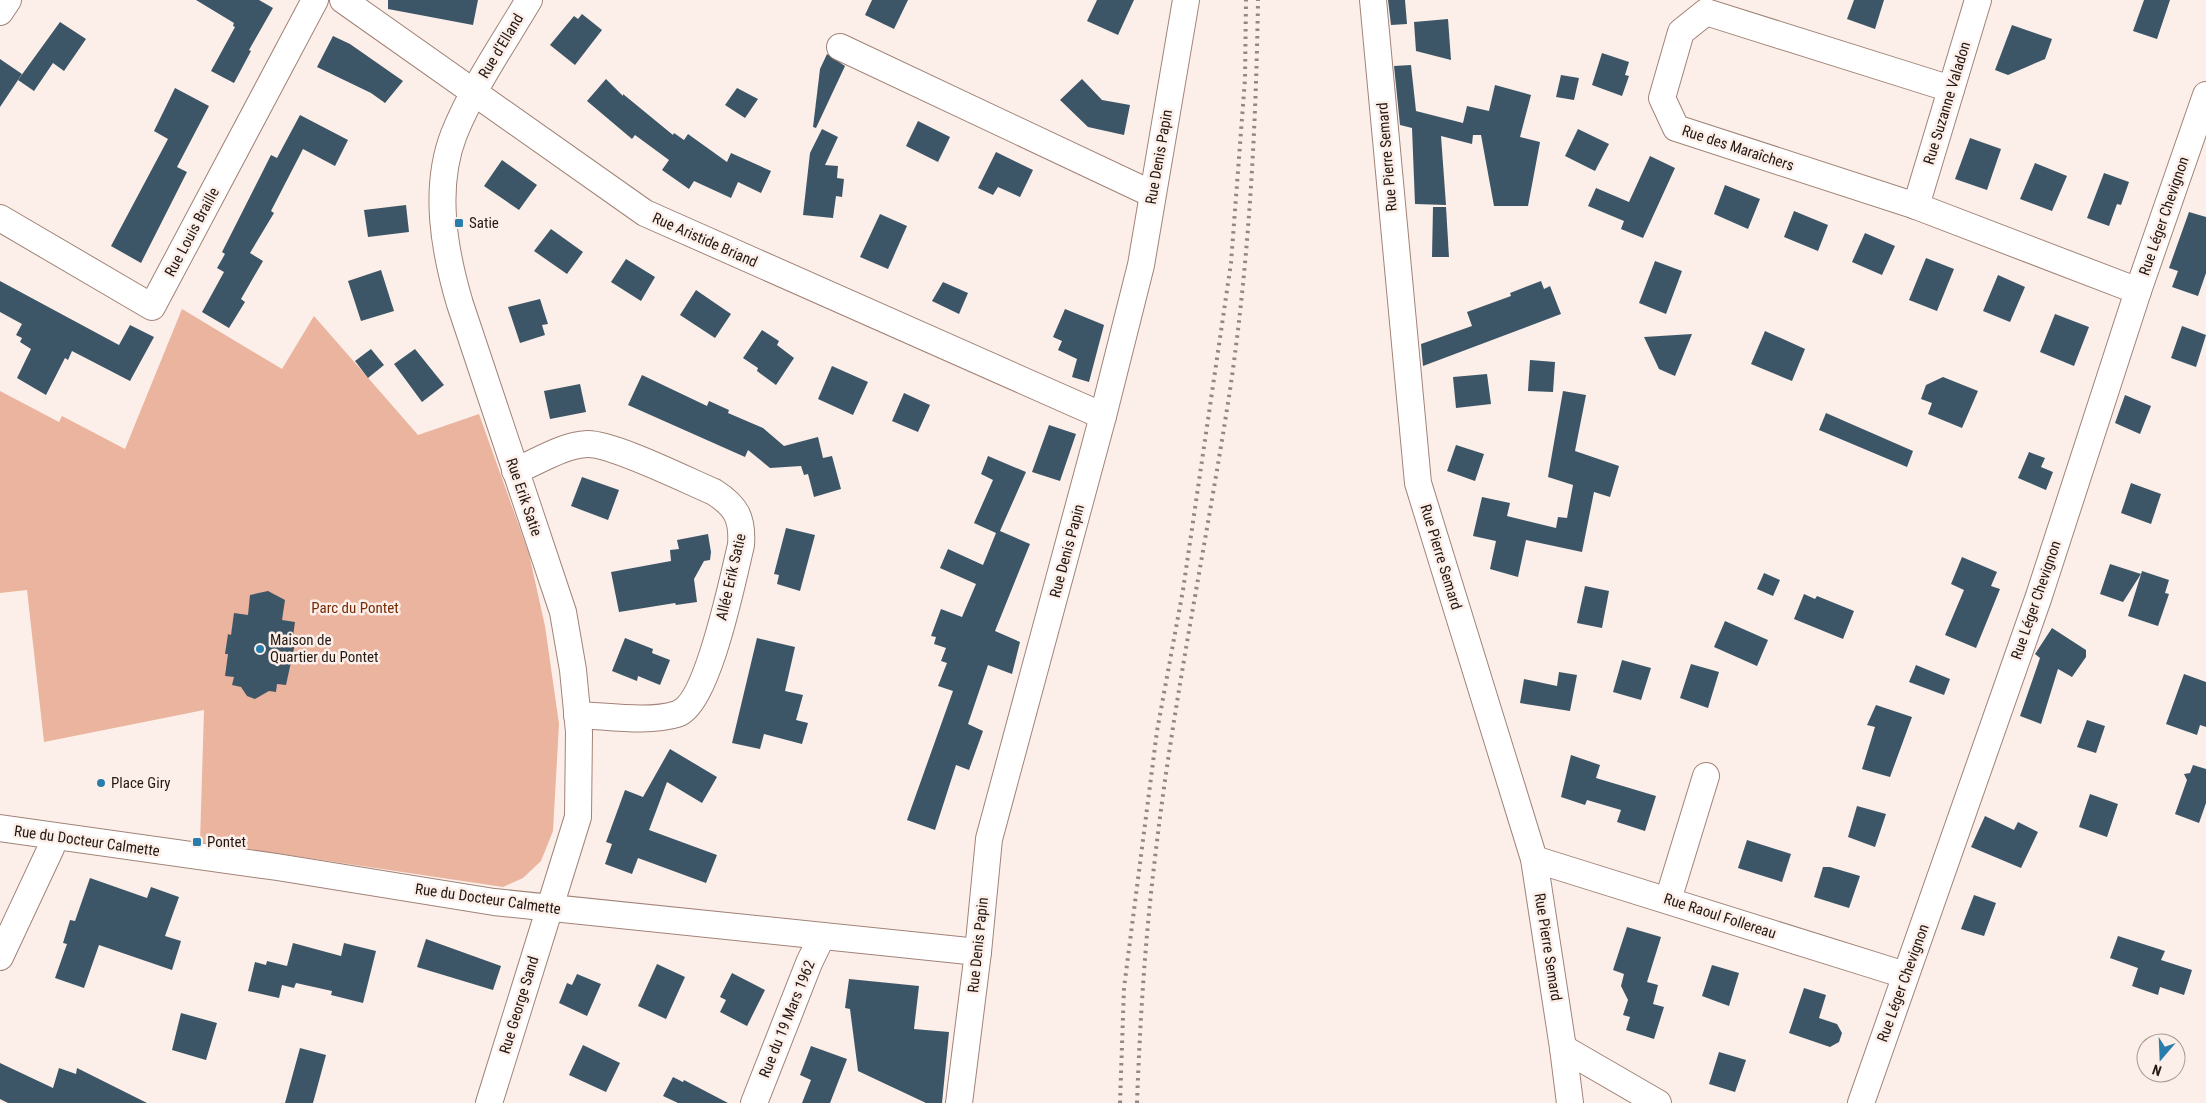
<svg xmlns="http://www.w3.org/2000/svg" width="2206" height="1103" font-family="'Roboto Condensed',sans-serif">
	<style>
		.green { fill: #eab49f }
		.building { fill: #3d5667 }
		.lines { fill: none; stroke-linecap: round; stroke-linejoin: round }
		.street-casing { stroke: #a18377; stroke-width: 28 }
		.street { stroke: #fff; stroke-width: 26 }
		.rail { stroke: #938781; stroke-width: 4; stroke-dasharray: 2.5 5; stroke-linecap: butt }
		.poi-dot { fill: #287dac; stroke: #fcefe9; stroke-width: 2 }
		.labels { text-anchor: middle; stroke-width: 5; stroke-linejoin: round; paint-order: stroke }
		.street-label { font-size: 15px; fill: #241813; stroke: #fcefe9 }
		.poi-label { font-size: 15px; fill: #241813; stroke: #fcefe9; text-anchor: start }
		.park-label { font-size: 15px; fill: #732a05; stroke: #fcefe9 }
	</style>
	<rect width="100%" height="100%" fill="#fcefe9"/>
	<polygon class="green" points="182,309 282,369 314,316 418,435 479,414 529,554 545,626 559,724 553,831 541,861 523,878 503,887 200,842 204,710 44,742 27,590 0,593 0,391 59,422 62,416 125,449"/>
	<g class="building">
		<polygon points="196,0 259,0 273,8 249,50 251,51 234,83 211,71 235,27 233,26 234,23"/>
		<polygon points="388,0 478,0 473,25 388,9"/>
		<polygon points="872,0 908,0 894,29 865,15"/>
		<polygon points="1097,0 1134,0 1118,35 1087,21"/>
		<polygon points="1388,0 1405,0 1407,24 1391,25"/>
		<polygon points="1854,0 1884,0 1875,29 1847,19"/>
		<polygon points="2144,0 2170,0 2157,39 2133,31"/>
		<polygon points="582,14 602,30 575,65 550,45 574,16 578,19"/>
		<polygon points="1448,19 1451,60 1416,51 1414,22"/>
		<polygon points="60,22 86,39 64,71 53,63 34,91 18,80"/>
		<polygon points="2012,25 2052,39 2045,59 2008,75 1995,70"/>
		<polygon points="333,36 350,44 403,81 385,103 371,93 317,67"/>
		<polygon points="1602,53 1629,62 1625,75 1629,76 1622,96 1592,85"/>
		<polygon points="827,54 845,66 816,128 813,127 820,69"/>
		<polygon points="0,59 22,74 0,107"/>
		<polygon points="1411,65 1416,111 1463,123 1467,106 1489,111 1495,85 1531,95 1520,137 1540,142 1528,206 1494,206 1481,135 1473,135 1472,144 1441,136 1446,205 1415,204 1412,128 1400,125 1394,66"/>
		<polygon points="1561,75 1579,78 1574,100 1556,97"/>
		<polygon points="606,79 623,96 623,94 673,135 674,133 684,140 688,134 727,162 731,153 771,171 761,193 738,182 731,198 694,181 689,189 662,170 669,160 635,135 632,139 587,101"/>
		<polygon points="1082,79 1102,100 1130,105 1124,135 1088,127 1060,100"/>
		<polygon points="175,88 209,106 177,167 187,172 141,263 111,246 168,139 154,131"/>
		<polygon points="737,88 758,99 745,118 725,105"/>
		<polygon points="300,115 348,140 335,166 303,149 271,211 274,213 250,253 263,261 241,299 245,302 229,328 202,312 224,272 217,268 225,254 222,252 271,155 277,158"/>
		<polygon points="918,121 950,137 938,162 906,146"/>
		<polygon points="822,129 838,137 825,165 838,166 837,178 844,179 842,197 836,196 833,218 803,215 810,153"/>
		<polygon points="1578,129 1609,144 1595,171 1565,156"/>
		<polygon points="1970,138 2001,149 1987,190 1955,179"/>
		<polygon points="996,152 1033,170 1020,197 998,187 993,195 978,188"/>
		<polygon points="1650,156 1675,168 1643,238 1621,229 1624,221 1588,206 1596,188 1629,202"/>
		<polygon points="502,160 537,185 519,210 484,186"/>
		<polygon points="2035,163 2067,176 2052,211 2020,199"/>
		<polygon points="2104,173 2129,182 2121,205 2117,204 2109,226 2087,218"/>
		<polygon points="1725,185 1760,199 1748,229 1714,214"/>
		<polygon points="406,205 409,232 368,237 364,210"/>
		<polygon points="1433,207 1446,207 1449,257 1432,257"/>
		<polygon points="1794,211 1828,225 1818,251 1784,237"/>
		<polygon points="2189,212 2206,217 2206,273 2198,296 2172,287 2178,271 2169,268"/>
		<polygon points="880,214 907,226 888,269 860,257"/>
		<polygon points="551,229 583,252 567,274 534,251"/>
		<polygon points="1865,233 1895,246 1882,275 1852,262"/>
		<polygon points="1926,258 1954,269 1937,311 1909,300"/>
		<polygon points="626,259 655,277 641,301 611,282"/>
		<polygon points="1655,261 1682,271 1666,314 1639,303"/>
		<polygon points="381,270 394,311 361,321 348,281"/>
		<polygon points="1998,275 2025,287 2010,322 1983,311"/>
		<polygon points="0,281 119,345 130,325 154,337 130,381 72,351 68,360 65,358 46,395 17,378 31,349 20,342 22,338 16,335 22,324 0,312"/>
		<polygon points="1541,281 1544,289 1550,286 1561,314 1423,366 1421,344 1472,326 1467,312 1511,296 1510,293"/>
		<polygon points="943,282 968,293 959,314 932,301"/>
		<polygon points="696,290 731,314 715,338 680,315"/>
		<polygon points="540,299 548,324 542,325 545,335 520,343 508,307"/>
		<polygon points="1065,309 1104,325 1089,382 1072,377 1077,359 1058,350 1062,341 1053,337"/>
		<polygon points="2055,314 2089,327 2074,366 2040,352"/>
		<polygon points="2182,326 2206,335 2196,367 2171,358"/>
		<polygon points="762,330 779,341 777,345 794,358 776,385 757,371 758,368 743,358"/>
		<polygon points="1765,331 1805,349 1792,381 1751,364"/>
		<polygon points="1692,334 1675,376 1659,369 1644,337"/>
		<polygon points="371,349 384,365 368,378 355,361"/>
		<polygon points="415,349 444,385 422,402 394,364"/>
		<polygon points="1530,360 1555,362 1553,392 1528,391"/>
		<polygon points="832,366 868,382 853,415 818,399"/>
		<polygon points="1487,374 1491,404 1456,408 1453,377"/>
		<polygon points="642,375 707,406 709,401 729,410 728,413 763,428 784,446 818,437 823,458 832,456 841,489 814,497 808,474 804,475 801,466 770,468 748,450 745,457 628,405"/>
		<polygon points="1943,377 1978,391 1962,428 1928,414 1932,403 1921,399 1926,385"/>
		<polygon points="580,384 586,412 550,419 544,391"/>
		<polygon points="1563,391 1586,395 1575,451 1619,466 1610,497 1594,492 1582,552 1526,540 1518,577 1490,569 1496,541 1473,536 1482,497 1510,503 1507,516 1556,528 1558,517 1567,518 1573,485 1548,477"/>
		<polygon points="904,393 930,405 918,432 892,421"/>
		<polygon points="2125,395 2151,406 2140,434 2115,423"/>
		<polygon points="1826,413 1913,451 1907,467 1819,430"/>
		<polygon points="1049,425 1076,434 1060,481 1032,472"/>
		<polygon points="1456,445 1484,454 1475,481 1447,471"/>
		<polygon points="2029,452 2045,458 2041,467 2053,472 2046,490 2018,478"/>
		<polygon points="988,456 1026,472 1000,531 1030,544 995,631 1020,642 1012,674 988,665 968,724 983,731 969,770 956,765 935,830 907,820 953,691 938,686 947,663 941,661 946,648 934,644 936,637 931,636 941,609 962,617 976,584 940,568 948,549 983,565 996,533 974,523 993,480 981,474"/>
		<polygon points="582,477 619,490 608,520 571,506"/>
		<polygon points="2131,483 2161,494 2151,524 2121,513"/>
		<polygon points="786,528 815,535 800,591 777,584 779,575 774,574"/>
		<polygon points="708,534 711,552 710,560 704,561 694,579 697,602 676,605 675,603 619,612 611,572 671,561 670,550 679,549 677,540"/>
		<polygon points="1962,557 1997,572 1991,586 2000,589 1976,648 1945,635 1964,590 1951,584"/>
		<polygon points="2110,564 2141,574 2123,602 2100,594"/>
		<polygon points="2142,571 2169,580 2165,593 2169,594 2158,626 2128,616"/>
		<polygon points="1764,573 1780,580 1773,596 1757,589"/>
		<polygon points="1585,586 1609,591 1602,628 1577,623"/>
		<polygon points="268,591 285,600 282,620 295,622 292,643 295,644 286,685 277,684 276,692 269,691 255,699 247,696 241,687 232,685 234,677 225,676 228,654 225,654 228,634 231,635 234,613 248,615 250,595"/>
		<polygon points="1804,594 1815,599 1817,596 1854,611 1843,639 1794,619"/>
		<polygon points="1725,621 1768,640 1757,666 1714,647"/>
		<polygon points="2052,628 2086,650 2086,657 2072,677 2058,669 2041,724 2020,716 2040,658 2035,654"/>
		<polygon points="625,638 653,649 652,653 670,660 660,685 638,676 637,681 612,671"/>
		<polygon points="757,638 795,647 785,691 803,695 796,720 808,723 802,744 764,734 760,749 732,743"/>
		<polygon points="1622,660 1651,668 1641,700 1613,692"/>
		<polygon points="1691,664 1719,672 1708,708 1680,698"/>
		<polygon points="1916,665 1950,679 1944,695 1909,682"/>
		<polygon points="1559,672 1577,675 1570,711 1520,703 1524,679 1557,686"/>
		<polygon points="2184,674 2206,682 2206,727 2200,725 2197,735 2166,724"/>
		<polygon points="1876,705 1912,717 1890,777 1862,769 1875,727 1867,725"/>
		<polygon points="2087,720 2105,726 2096,753 2077,747"/>
		<polygon points="670,749 717,777 702,803 667,782 649,830 717,855 706,883 638,858 632,874 605,864 612,844 606,842 625,790 643,797"/>
		<polygon points="1571,755 1600,765 1596,778 1656,796 1645,831 1617,822 1621,810 1587,800 1585,805 1561,797"/>
		<polygon points="2193,765 2206,769 2206,803 2199,823 2175,814 2187,780 2184,774 2190,773"/>
		<polygon points="2090,794 2118,804 2107,837 2079,827"/>
		<polygon points="1857,806 1886,814 1875,847 1848,837"/>
		<polygon points="1985,816 2014,830 2018,822 2038,832 2021,868 1971,847"/>
		<polygon points="1747,840 1791,854 1782,882 1738,868"/>
		<polygon points="1823,867 1830,867 1860,876 1849,908 1814,897"/>
		<polygon points="90,878 147,898 151,887 179,897 165,936 181,941 172,970 99,945 84,988 55,978 67,944 63,943 70,920 75,921"/>
		<polygon points="1974,895 1996,903 1984,936 1961,929"/>
		<polygon points="1627,927 1661,937 1647,982 1658,985 1653,1004 1664,1007 1654,1039 1626,1030 1630,1017 1623,1015 1628,1000 1621,986 1624,974 1613,970"/>
		<polygon points="2118,936 2165,951 2161,960 2192,970 2184,995 2160,987 2158,995 2132,986 2138,968 2110,958"/>
		<polygon points="426,939 501,966 493,990 417,967"/>
		<polygon points="293,943 341,956 344,943 376,951 363,1003 331,995 332,991 296,983 294,988 282,985 279,998 248,991 255,962 266,965 267,961 287,966"/>
		<polygon points="657,964 685,977 666,1019 638,1006"/>
		<polygon points="1712,965 1739,973 1729,1006 1702,996"/>
		<polygon points="732,973 765,990 747,1026 720,1012 726,1000 720,997"/>
		<polygon points="577,974 601,984 587,1016 559,1003 567,983 572,985"/>
		<polygon points="849,979 919,986 914,1029 949,1032 942,1103 926,1103 858,1071 850,1009 845,1008"/>
		<polygon points="1804,988 1826,995 1819,1018 1837,1024 1842,1033 1839,1042 1830,1047 1789,1033"/>
		<polygon points="181,1013 217,1023 206,1060 172,1050"/>
		<polygon points="583,1045 620,1063 606,1092 569,1075"/>
		<polygon points="811,1046 847,1059 830,1103 802,1103 811,1080 800,1075"/>
		<polygon points="300,1048 326,1055 313,1103 285,1103"/>
		<polygon points="1719,1052 1746,1060 1735,1092 1709,1084"/>
		<polygon points="0,1063 53,1088 59,1068 76,1074 77,1068 147,1103 8,1103 0,1099"/>
		<polygon points="673,1077 683,1082 684,1080 728,1103 678,1103 663,1096"/>
	</g>
	<g class="lines">
		<g class="street-casing">
			<g id="street">
				<polyline points="343,0 645,213 1103,416"/>
				<polyline points="1373,0 1418,483 1534,859 1563,1048 1570,1103"/>
				<polyline points="0,12 8,0"/>
				<polyline points="840,47 1152,194"/>
				<polyline points="1951,89 1706,12 1681,32 1662,98 1676,128 1916,206 2138,291"/>
				<polyline points="1916,206 1978,0"/>
				<polyline points="0,218 152,307 315,0"/>
				<path d="M515 471C537 462 563 445 587 444 612 443 688 481 714 492 736 506 743 518 741 545 733 578 708 704 677 714 649 723 607 716 577 715"/>
				<polyline points="0,828 277,867 494,902 978,952"/>
				<polyline points="1534,859 1905,975"/>
				<polyline points="1668,900 1706,776"/>
				<polyline points="0,957 51,848 54,837"/>
				<polyline points="1563,1048 1658,1103"/>
				<path d="M489 1103 578 817 579 732 573 670 563 612 460 304C444 250 433 188 454 134 473 87 503 44 529 0"/>
				<polyline points="754,1103 809,963 822,936"/>
				<polyline points="959,1103 978,952 989,839 1103,416 1141,265 1186,0"/>
				<polyline points="1861,1103 2039,596 2138,291 2206,95"/>
			</g>
		</g>
		<use href="#street" class="street"/>
		<g class="rail">
			<polyline points="1120,1103 1124,988 1157,731 1183,590 1231,263 1245,79 1246,0"/>
			<path d="M1137 1103C1140 1021 1145 940 1155 858 1173 701 1206 546 1230 390 1249 261 1256 130 1258 0"/>
		</g>
	</g>
	<g class="poi-dot">
		<rect x="454" y="218" width="10" height="10" rx="2.5"/>
		<circle cx="260" cy="649" r="5"/>
		<circle cx="101" cy="783" r="5"/>
		<rect x="192" y="837" width="10" height="10" rx="2.5"/>
	</g>
	<g class="labels">
		<g class="street-label">
			<text transform="translate(501 46) rotate(-59)" y="5">Rue d'Elland</text>
			<text transform="translate(1947 103) rotate(-73)" y="5">Rue Suzanne Valadon</text>
			<text transform="translate(1738 148) rotate(18)" y="5">Rue des Maraîchers</text>
			<text transform="translate(1159 157) rotate(-80)" y="5">Rue Denis Papin</text>
			<text transform="translate(1387 157) rotate(-95)" y="5">Rue Pierre Semard</text>
			<text transform="translate(2164 216) rotate(-71)" y="5">Rue Léger Chevignon</text>
			<text transform="translate(192 232) rotate(-62)" y="5">Rue Louis Braille</text>
			<text transform="translate(705 240) rotate(24)" y="5">Rue Aristide Briand</text>
			<text transform="translate(524 497) rotate(71)" y="5">Rue Erik Satie</text>
			<text transform="translate(1067 551) rotate(-75)" y="5">Rue Denis Papin</text>
			<text transform="translate(1441 557) rotate(73)" y="5">Rue Pierre Semard</text>
			<text transform="translate(731 577) rotate(-77)" y="5">Allée Erik Satie</text>
			<text transform="translate(2036 600) rotate(-71)" y="5">Rue Léger Chevignon</text>
			<text transform="translate(87 841) rotate(8)" y="5">Rue du Docteur Calmette</text>
			<text transform="translate(488 899) rotate(8)" y="5">Rue du Docteur Calmette</text>
			<text transform="translate(1720 916) rotate(18)" y="5">Rue Raoul Follereau</text>
			<text transform="translate(978 945) rotate(-84)" y="5">Rue Denis Papin</text>
			<text transform="translate(1548 947) rotate(81)" y="5">Rue Pierre Semard</text>
			<text transform="translate(1903 983) rotate(-70)" y="5">Rue Léger Chevignon</text>
			<text transform="translate(519 1005) rotate(-73)" y="5">Rue George Sand</text>
			<text transform="translate(787 1019) rotate(-68)" y="5">Rue du 19 Mars 1962</text>
		</g>
		<g class="poi-label">
			<text x="469" y="228">Satie</text>
			<text x="270" y="645">Maison de<tspan x="270" dy="17">Quartier du Pontet</tspan></text>
			<text x="111" y="788">Place Giry</text>
			<text x="207" y="847">Pontet</text>
		</g>
		<g class="park-label">
			<text x="355" y="613">Parc du Pontet</text>
		</g>
	</g>
	<g transform="translate(2161 1058) rotate(199)"><circle r="24" fill="#fcefe9" stroke="#a69993"/>
	<path d="M0-4L9 19L0 12L-9 19Z" fill="#287dac"/>
	<text y="-8" font-size="14" font-weight="bold" text-anchor="middle" fill="#241813">N</text>
	</g>
</svg>
